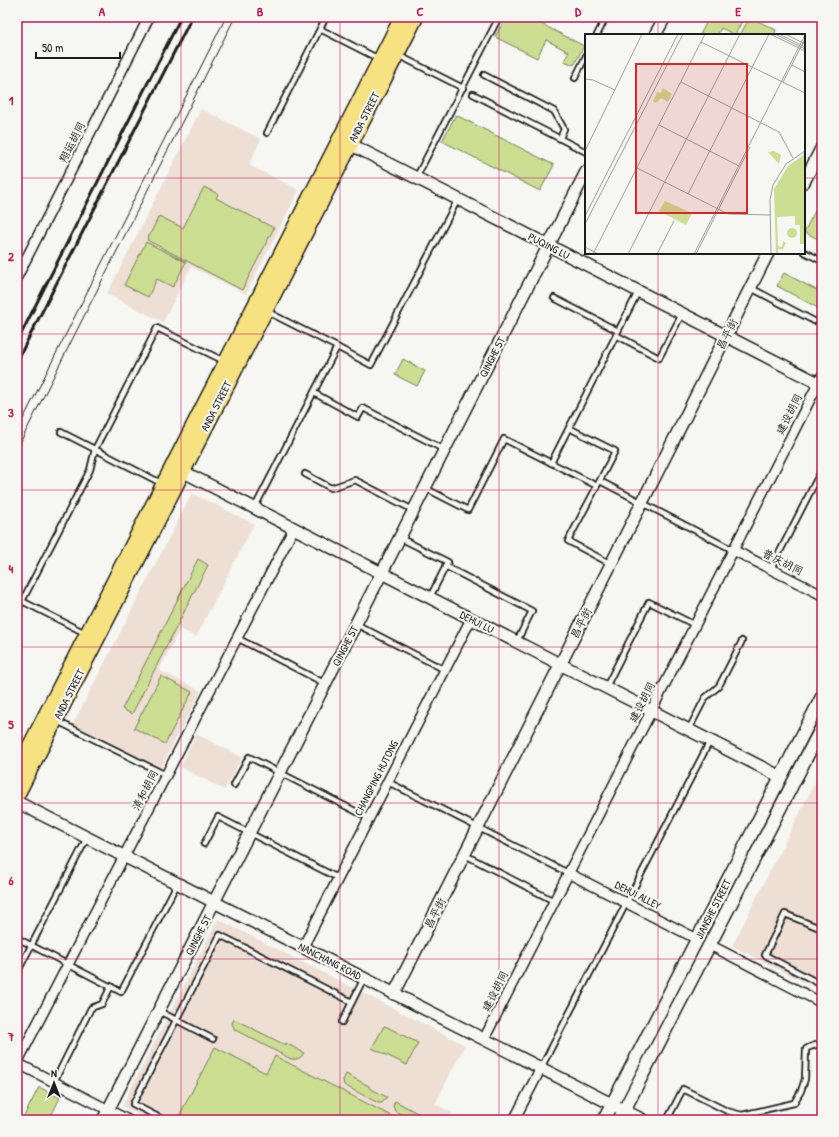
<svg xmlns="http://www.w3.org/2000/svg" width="839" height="1137" font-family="'Patrick Hand','LXGW WenKai TC',sans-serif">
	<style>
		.built { fill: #eedfd5 }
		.green { fill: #ccde92; stroke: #747d57 }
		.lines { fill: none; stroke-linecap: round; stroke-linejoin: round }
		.service-casing { stroke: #1c1c1c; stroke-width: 8 }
		.minor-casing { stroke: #1c1c1c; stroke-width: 12 }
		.tertiary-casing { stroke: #1c1c1c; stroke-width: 14 }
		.secondary-casing { stroke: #1c1c1c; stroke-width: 15 }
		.primary-casing { stroke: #1c1c1c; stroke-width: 17 }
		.service { stroke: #f6f6f2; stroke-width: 4.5 }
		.minor { stroke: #f6f6f2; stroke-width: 9 }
		.tertiary { stroke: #f6f6f2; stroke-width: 11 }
		.secondary { stroke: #f6f6f2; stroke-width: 12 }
		.primary { stroke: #f6e281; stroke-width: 14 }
		.tram { stroke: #1c1c1c; stroke-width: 1 }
		.rail { stroke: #1c1c1c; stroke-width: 3 }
		.grid { fill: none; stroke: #c2185b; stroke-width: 1; stroke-opacity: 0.55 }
		.labels { text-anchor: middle; stroke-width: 4; stroke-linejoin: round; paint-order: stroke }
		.street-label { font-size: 11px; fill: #1c1c1c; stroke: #f6f6f2 }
		.inset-road { fill: none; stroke: #9f9f9c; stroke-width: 1 }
		.view { fill: #d62828; fill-opacity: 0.15; stroke: #d62828; stroke-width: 2 }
		.inset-edge { fill: none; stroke: #1c1c1c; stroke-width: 2 }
		.neatline { fill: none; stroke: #c2185b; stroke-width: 1.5 }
		.grid-label { font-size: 13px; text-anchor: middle; font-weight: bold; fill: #c2185b }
	</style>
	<rect width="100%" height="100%" fill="#f6f6f2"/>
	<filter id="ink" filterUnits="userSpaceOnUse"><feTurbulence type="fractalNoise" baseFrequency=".025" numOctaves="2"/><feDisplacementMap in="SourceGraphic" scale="8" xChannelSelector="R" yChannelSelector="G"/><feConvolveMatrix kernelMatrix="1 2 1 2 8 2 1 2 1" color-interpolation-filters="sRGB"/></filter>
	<g filter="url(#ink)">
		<g class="built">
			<polygon points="201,109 261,139 249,165 299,190 246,294 191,267 163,322 107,294"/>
			<polygon points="192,493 254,524 196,637 180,629 159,670 201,691 160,769 73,724"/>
			<polygon points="196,734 242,757 225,790 180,767"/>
			<polygon points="822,769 822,991 732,946"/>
			<polygon points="218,919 465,1045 435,1104 453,1113 449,1120 149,1120 122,1106"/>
		</g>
		<g class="green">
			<polygon points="506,17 528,17 584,46 574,65 564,61 569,52 546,40 537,58 495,37"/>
			<polygon points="709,17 744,17 735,35 721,28 717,35 700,35"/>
			<polygon points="750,17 776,30 774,35 740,35"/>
			<polygon points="456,115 554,165 540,191 442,141"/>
			<polygon points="204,187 218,194 216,198 274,228 242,290 147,240 159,216 183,228"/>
			<polygon points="815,211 822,215 822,241 804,232"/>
			<polygon points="146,242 186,262 173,287 157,279 148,297 124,285"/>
			<polygon points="784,273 822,293 822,306 820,309 777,286"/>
			<polygon points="403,359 425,371 417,386 395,375"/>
			<polygon points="198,559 208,565 132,714 122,709"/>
			<polygon points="161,676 192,692 165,744 134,728"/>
			<path d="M234 1019 285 1045 286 1043 304 1053C301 1058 297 1060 291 1059L235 1030 232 1024Z"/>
			<polygon points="384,1026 387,1027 418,1043 407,1065 372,1048"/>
			<polygon points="215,1047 266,1073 275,1056 399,1120 177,1120"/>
			<polygon points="346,1074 369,1086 369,1088 387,1097 382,1103 378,1103 344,1085 343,1080"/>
			<polygon points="39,1087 60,1098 49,1120 22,1120"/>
			<polygon points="395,1101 423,1116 421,1120 412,1120 395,1111 393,1106"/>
		</g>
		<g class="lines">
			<g class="service-casing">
				<g id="service">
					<polyline points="320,29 379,59"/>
					<polyline points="597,35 606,17"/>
					<polyline points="398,55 463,88"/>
					<polyline points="484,75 554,111 564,129 560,138"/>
					<polyline points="575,78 586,56"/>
					<polyline points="473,94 586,152"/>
					<polyline points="267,133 326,17"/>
					<polyline points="416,178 499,17"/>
					<polyline points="804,252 822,261"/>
					<polyline points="751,288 814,321"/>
					<polyline points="554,298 618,331"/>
					<polyline points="268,312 337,347"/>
					<polyline points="616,335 659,358 682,314"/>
					<polyline points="314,393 358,417 363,408 445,450"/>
					<polyline points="569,428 615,451 598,484"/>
					<polyline points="61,432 161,483"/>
					<polyline points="551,463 638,292"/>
					<polyline points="305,474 331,488 355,480 413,510"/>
					<polyline points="600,481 733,550"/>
					<polyline points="425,488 468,510 504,439 597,486 568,541 611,564"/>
					<polyline points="255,507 337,347 371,365 458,199"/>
					<polyline points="400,538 448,562 430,597"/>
					<polyline points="445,566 532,611 517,641"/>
					<polyline points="771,569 822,469"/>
					<polyline points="22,601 85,633"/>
					<polyline points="17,611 90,470 95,449 157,328 224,361"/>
					<polyline points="356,624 445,670"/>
					<polyline points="237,638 324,683"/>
					<polyline points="606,687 649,602 695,625"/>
					<polyline points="57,721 166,775"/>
					<polyline points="689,729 705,698 719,686 742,641"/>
					<polyline points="388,782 568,873"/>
					<polyline points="234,785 249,757 369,818"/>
					<polyline points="204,844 218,817 338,878"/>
					<polyline points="465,855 554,901"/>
					<polyline points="822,929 785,914 765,955 822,985"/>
					<polyline points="17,938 121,992 177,884"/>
					<polyline points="17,973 87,838"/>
					<polyline points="159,1011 213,1039"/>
					<polyline points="342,1022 364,978"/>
					<polyline points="541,1068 710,741"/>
					<polyline points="54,1082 91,1008 102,1004 111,986"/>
					<polyline points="164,1120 133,1104 220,935 352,1002"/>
					<path d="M667 1120 683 1089 727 1111 742 1115 794 1103 801 1091 805 1079 806 1049C811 1045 818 1046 822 1042"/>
				</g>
			</g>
			<g class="minor-casing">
				<g id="minor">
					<polyline points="17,277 149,17"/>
					<polyline points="733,550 822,595"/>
					<polyline points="568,873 697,939"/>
					<polyline points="710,945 822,1003"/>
					<polyline points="303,947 471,619"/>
					<polyline points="484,1039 822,376"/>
					<polyline points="17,1063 294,528"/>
					<polyline points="17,1063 128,1120"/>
					<polyline points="514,1120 541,1068"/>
				</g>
			</g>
			<g class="tertiary-casing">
				<g id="tertiary">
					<polyline points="655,35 665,17"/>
					<polyline points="344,141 822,385"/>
					<polyline points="804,182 822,147"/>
					<polyline points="176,468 781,777"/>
					<polyline points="17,802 643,1120"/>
					<polyline points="394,994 768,253"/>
					<polyline points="103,1120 586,172"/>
				</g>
			</g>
			<g class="secondary-casing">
				<g id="secondary">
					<polyline points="604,1120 822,697"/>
					<polyline points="619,1120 822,727"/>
				</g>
			</g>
			<g class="primary-casing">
				<g id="primary">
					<polyline points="17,771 402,17"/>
					<polyline points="17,795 416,17"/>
				</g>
			</g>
			<use href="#service" class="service"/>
			<use href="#minor" class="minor"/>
			<use href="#tertiary" class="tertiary"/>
			<use href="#secondary" class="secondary"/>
			<use href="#primary" class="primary"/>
			<g class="tram">
				<polyline points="17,431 226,17"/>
				<polyline points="17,449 235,17"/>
			</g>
			<g class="rail">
				<polyline points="17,342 181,17"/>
				<polyline points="17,361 192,17"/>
			</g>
		</g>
	</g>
	<path class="grid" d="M181 17V1120M340 17V1120M499 17V1120M658 17V35M17 178H586M804 178H822M658 253V1120M17 334H822M17 490H822M17 647H822M17 803H822M17 959H822"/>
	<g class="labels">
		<g class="street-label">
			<text transform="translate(364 117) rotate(-63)" y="4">ANDA STREET</text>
			<text transform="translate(72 142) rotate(-63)" y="4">翔运胡同</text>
			<text transform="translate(549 246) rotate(27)" y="4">PUQING LU</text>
			<text transform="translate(727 334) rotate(-63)" y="4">昌平街</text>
			<text transform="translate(492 357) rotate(-63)" y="4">QINGHE ST</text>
			<text transform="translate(216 406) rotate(-63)" y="4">ANDA STREET</text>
			<text transform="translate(789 414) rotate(-63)" y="4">建设胡同</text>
			<text transform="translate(783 562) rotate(27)" y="4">普庆胡同</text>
			<text transform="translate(477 622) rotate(27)" y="4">DEHUI LU</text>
			<text transform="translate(581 623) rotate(-63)" y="4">昌平街</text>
			<text transform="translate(345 646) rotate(-63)" y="4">QINGHE ST</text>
			<text transform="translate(69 694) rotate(-63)" y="4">ANDA STREET</text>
			<text transform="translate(642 702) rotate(-63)" y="4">建设胡同</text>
			<text transform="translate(376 778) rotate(-63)" y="4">CHANGPING HUTONG</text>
			<text transform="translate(145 790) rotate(-63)" y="4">清和胡同</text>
			<text transform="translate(638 895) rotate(27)" y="4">DEHUI ALLEY</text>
			<text transform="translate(713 909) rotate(-63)" y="4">JIANSHE STREET</text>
			<text transform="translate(435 913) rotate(-63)" y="4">昌平街</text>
			<text transform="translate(198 935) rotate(-63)" y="4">QINGHE ST</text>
			<text transform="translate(330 961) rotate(27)" y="4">NANCHANG ROAD</text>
			<text transform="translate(495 991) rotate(-63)" y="4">建设胡同</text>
		</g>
	</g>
	<g transform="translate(585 34)">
		<rect width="220" height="220" fill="#f6f6f2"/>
		<path d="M78 54 87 60 83 68 76 64 71 69 68 67 72 58 76 59ZM189 117 196 121 194 130 183 118ZM220 120V210H215V191H210V182L192 183 193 212 197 213 198 207 201 209 198 215H193V219L200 220H191L189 155 203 132ZM80 167 107 179 101 191 74 177ZM202 199a5 5 0 1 1 10 0a5 5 0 1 1-10 0Z" fill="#ccde92"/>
		<path class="inset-road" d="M185 0 220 17M190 0 220 15M194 0 220 13M200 0 220 10M116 8 220 59M207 31 220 38M0 45 8 46 30 56M96 48 194 98 208 124M198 48 220 5M74 91 154 132M0 117 57 0M52 134 143 180 185 181M103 160 184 0M0 182 93 0M0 190 98 0M0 213 13 220M8 220 120 0M43 220 155 0M72 220 89 187M109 220 220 1M111 220 165 113M186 220 185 166 188 151 201 130 220 117"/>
		<path class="view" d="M51 30H162V179H51Z"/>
		<rect width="220" height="220" class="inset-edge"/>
	</g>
	<rect width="839" height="1137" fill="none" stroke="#f6f6f2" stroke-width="44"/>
	<g transform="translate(54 1083)" stroke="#f6f6f2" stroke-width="3" paint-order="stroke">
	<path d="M0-3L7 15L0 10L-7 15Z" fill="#1c1c1c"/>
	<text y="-6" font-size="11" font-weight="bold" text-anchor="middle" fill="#1c1c1c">N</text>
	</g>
	<path d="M36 52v6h84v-6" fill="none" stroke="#1c1c1c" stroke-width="2"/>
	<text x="42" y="52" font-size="12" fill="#1c1c1c" stroke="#f6f6f2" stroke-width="3" paint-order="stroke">50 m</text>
	<rect x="22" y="22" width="795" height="1093" class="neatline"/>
	<g class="grid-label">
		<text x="102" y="16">A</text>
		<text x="260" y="16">B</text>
		<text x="420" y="16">C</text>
		<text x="578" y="16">D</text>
		<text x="738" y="16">E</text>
		<text x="11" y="105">1</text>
		<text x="11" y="261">2</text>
		<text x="11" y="417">3</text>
		<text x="11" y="573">4</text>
		<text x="11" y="729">5</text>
		<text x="11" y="885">6</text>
		<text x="11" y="1041">7</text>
	</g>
</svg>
